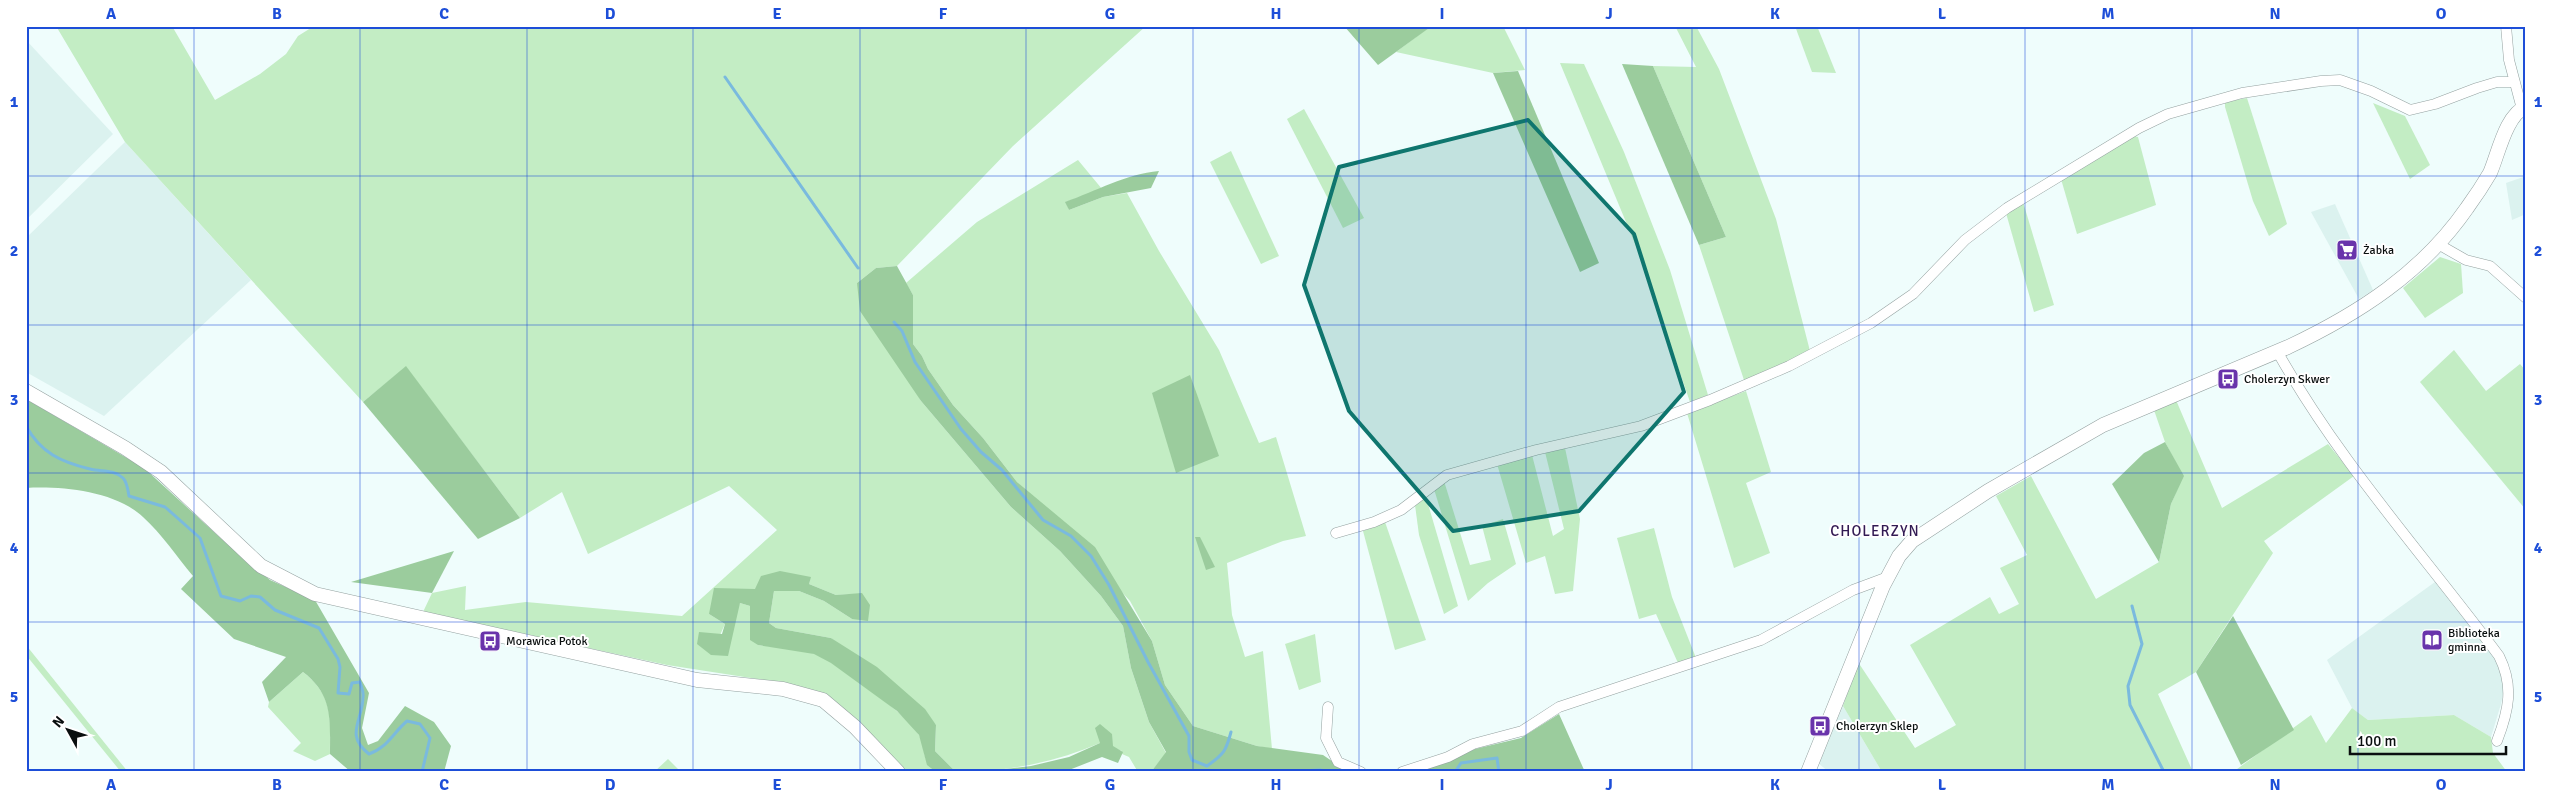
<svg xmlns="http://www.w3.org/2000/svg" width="2552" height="798" font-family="Signika,sans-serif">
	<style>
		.built { fill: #dbf2ef }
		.green { fill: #c3edc4 }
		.forest { fill: #9bcc9d }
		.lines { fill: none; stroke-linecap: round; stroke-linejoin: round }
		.stream { stroke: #7abade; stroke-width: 3 }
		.street-casing { stroke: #94a1a0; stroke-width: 11 }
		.secondary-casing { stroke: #94a1a0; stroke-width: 15 }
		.street { stroke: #fff; stroke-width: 10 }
		.secondary { stroke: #fff; stroke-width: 14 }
		.marked { fill: #0f766e; fill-opacity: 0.2; stroke: #0f766e; stroke-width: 4; stroke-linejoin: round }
		.grid { fill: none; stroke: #1d4ed8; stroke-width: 1; stroke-opacity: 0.55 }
		.labels { text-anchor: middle; stroke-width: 4; stroke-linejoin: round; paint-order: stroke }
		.poi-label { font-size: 12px; fill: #0a0f0f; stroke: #fff; text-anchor: start }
		.quarter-label { font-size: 15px; letter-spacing: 1px; fill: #321a53; stroke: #fff }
		.neatline { fill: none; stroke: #1d4ed8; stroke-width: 2 }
		.grid-label { font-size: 16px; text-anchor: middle; font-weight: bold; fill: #1d4ed8 }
	</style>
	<rect width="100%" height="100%" fill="#effdfc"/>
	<g class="built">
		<polygon points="26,40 113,134 26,220"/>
		<polygon points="125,142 251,280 104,416 26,372 26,238"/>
		<polygon points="2526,176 2526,214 2512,220 2506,183"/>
		<polygon points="2335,204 2373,290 2359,299 2311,212"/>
		<polygon points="2435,582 2498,661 2505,682 2501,704 2491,737 2454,715 2368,720 2352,708 2327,660"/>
		<polygon points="1843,706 1882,772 1829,772 1818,763"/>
	</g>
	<g class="green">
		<path d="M56 26H172L215 100 260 74 286 54 298 36 314 26H1146L1013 146 897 266 876 268 857 283 921 401 1011 507 1060 551 1101 596 1123 626 1131 668 1149 722 1166 753 1151 772H1138L1129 757 1122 754V751L1100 743C1054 763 1005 772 956 772L935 751 936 725 831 638 776 628 769 623 774 591H799L824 601 852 619 862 594 836 595 809 584 810 577 756 589 709 614 725 624 711 655 740 603 750 606 758 645C776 648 799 648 815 654 839 664 906 713 919 735 927 750 920 759 936 772H907L836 702 821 693 777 682 667 665 423 612 432 593 466 586 465 610 526 602 682 616 777 530 729 486 588 554 562 492 520 518 406 367 363 402 125 142Z"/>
		<polygon points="1428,26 1503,26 1525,70 1493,73 1396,52 1428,28"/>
		<polygon points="1675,26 1696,26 1719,69 1776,219 1810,351 1745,383 1699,245 1726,237 1653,66 1696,67"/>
		<polygon points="1795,26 1817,26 1836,73 1812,72"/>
		<polygon points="1560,63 1584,64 1624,152 1670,270 1708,395 1690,402 1638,251"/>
		<polygon points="2247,98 2287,224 2269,236 2253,201 2225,107 2225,102"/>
		<polygon points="2373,103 2405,116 2430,165 2410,179"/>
		<polygon points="1304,109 1364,218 1343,228 1287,119"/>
		<polygon points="2133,136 2138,137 2156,205 2077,234 2061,179"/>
		<polygon points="1231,151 1279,256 1261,264 1210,162"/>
		<polygon points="1078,160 1102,189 1066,202 1069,210 1103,197 1127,193 1159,251 1219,350 1259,443 1276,437 1306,536 1283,541 1227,563 1232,615 1245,657 1263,651 1272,749 1257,746 1193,726 1165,685 1152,641 1130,601 1046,509 1017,482 983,438 953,405 928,369 922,356 913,344 913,295 906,283 977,222"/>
		<polygon points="2023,202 2054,305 2034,312 2006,213"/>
		<polygon points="2440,257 2461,264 2463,293 2425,318 2403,288"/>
		<polygon points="2454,350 2486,391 2520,364 2526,371 2526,510 2420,382"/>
		<polygon points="1746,391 1771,472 1746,483 1770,553 1734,568 1687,413"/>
		<polygon points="2176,400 2222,508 2328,444 2354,476 2264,541 2273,553 2196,672 2158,694 2193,772 1882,772 1843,706 1858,662 1915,748 1956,725 1910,645 1990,597 1999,614 2019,604 2000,568 2027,555 1996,496 2031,476 2096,599 2159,562 2171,504 2183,476 2165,442 2154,410"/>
		<polygon points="1565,448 1580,519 1573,591 1555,594 1545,556 1526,563 1497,464 1532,455 1553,536 1564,529 1545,452"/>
		<polygon points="1444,481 1470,565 1491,560 1482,526 1503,519 1516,564 1488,583 1468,601 1434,489"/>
		<polygon points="1426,497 1458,606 1444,614 1419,535 1415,505"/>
		<polygon points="1385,522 1426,640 1395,650 1363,531"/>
		<polygon points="1654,528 1672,597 1696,658 1678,663 1656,614 1639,619 1617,538"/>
		<polygon points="1315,634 1321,682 1299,690 1285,644"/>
		<polygon points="26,645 128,772 121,772 26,655"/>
		<path d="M303 672C334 696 330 718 330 754L315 761 293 751 301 743 268 707 269 702Z"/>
		<polygon points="2352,708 2368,720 2454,715 2491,737 2493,753 2507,772 2233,772 2311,715 2326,743"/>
		<polygon points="668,759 681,772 654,772"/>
	</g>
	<g class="forest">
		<polygon points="1344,26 1428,26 1429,28 1378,65"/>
		<polygon points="1622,64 1653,66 1726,237 1699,245"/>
		<polygon points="1518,71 1599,263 1580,272 1493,73"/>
		<path d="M1159 171 1151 188 1103 197 1069 210 1065 202C1096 191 1126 174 1159 171Z"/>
		<polygon points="897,266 913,295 913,344 922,356 928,369 953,405 983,438 1017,482 1095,547 1152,641 1165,685 1193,726 1257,746 1323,755 1348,772 1151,772 1166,752 1149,722 1131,668 1123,626 1101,596 1060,551 1011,507 921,401 860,311 857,283 876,268"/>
		<polygon points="406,366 520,518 478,539 363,402"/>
		<polygon points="1190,375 1219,456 1176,473 1152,393"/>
		<path d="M26 399 144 468 225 542 270 580 315 600 369 693 362 728 368 745 378 741 405 706 434 722 451 746 444 772H351L330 754C330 719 333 695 303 672L269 702 262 682 286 657 234 639 181 589 193 576C177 557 162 534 143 517 115 491 62 486 26 488Z"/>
		<polygon points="2165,442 2184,476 2171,504 2159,562 2112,484 2144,453"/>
		<polygon points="1195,537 1200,537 1215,567 1206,570"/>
		<polygon points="454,551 432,593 351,582"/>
		<polygon points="780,571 811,577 809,584 836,595 862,593 870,605 868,621 852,619 824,601 799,591 774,591 769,623 776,628 831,638 877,667 925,709 936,725 935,751 956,772 936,772 927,765 919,735 897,711 831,663 814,654 758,645 750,640 750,606 740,603 728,656 711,655 697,644 699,632 722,634 725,624 709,614 714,588 755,589 761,576"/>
		<polygon points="2233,616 2294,730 2241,765 2196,672"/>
		<polygon points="1559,714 1585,772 1413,772 1451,760 1475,749 1521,738"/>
		<polygon points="1100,724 1112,734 1113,746 1123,752 1118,763 1102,757 1064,772 980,772 1031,766 1069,757 1100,743 1095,728"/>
	</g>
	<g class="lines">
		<g class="stream">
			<polyline points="725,77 858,268"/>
			<path d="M894 322 902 331 915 362 961 429 981 452 1002 470 1043 520 1071 536 1091 556 1109 585 1148 662 1189 736V752L1192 760 1207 766C1224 754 1226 751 1231 732"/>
			<path d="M26 426C41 453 61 462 90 469 102 472 113 469 123 478 127 482 128 490 129 496L165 507 200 538 221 596 240 601 251 596 260 597 275 610 319 628 338 659 340 667 338 693 349 694 352 683 360 682C361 686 364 692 363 697 363 720 344 735 369 754 387 748 393 733 407 721L420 724 430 738 422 772"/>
			<polyline points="2132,606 2142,644 2128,686 2130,705 2164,772"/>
			<polyline points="1282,772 1320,770 1331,772"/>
			<polyline points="1455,772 1461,763 1497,758 1499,772"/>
		</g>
		<g class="street-casing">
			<g id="street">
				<polyline points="2506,26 2509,60 2522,109"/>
				<polyline points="2438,244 2466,260 2490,266 2526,298"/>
				<path d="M2277 351C2339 462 2424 555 2499 656 2514 686 2509 710 2497 741"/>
				<polyline points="1336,533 1374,522 1401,510 1447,475 1536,450 1641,426 1710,400 1789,366 1871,323 1913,294 1965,240 2007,208 2139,128 2168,114 2242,93 2321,81 2340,80 2371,91 2410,110 2435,104 2477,88 2497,82 2514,82"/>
				<polyline points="1328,707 1326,738 1338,762 1361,772"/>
				<polyline points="1402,772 1448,757 1473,744 1522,731 1559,707 1761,640 1853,590 1888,577"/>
			</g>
		</g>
		<g class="secondary-casing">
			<g id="secondary">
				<polyline points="26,391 125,448 161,472 261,566 315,594 697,680 783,689 823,700 855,727 898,772"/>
				<path d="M1808 772 1883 586 1899 556 1912 541 1988 491 2103 425 2288 347C2358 314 2422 273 2467 208 2475 197 2483 185 2490 173 2498 155 2506 114 2526 107"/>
			</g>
		</g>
		<use href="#street" class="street"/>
		<use href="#secondary" class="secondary"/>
	</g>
	<path class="marked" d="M1528 120 1634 234 1684 392 1579 511 1453 531 1349 411 1304 285 1339 167Z"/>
	<path class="grid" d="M194 26V772M360 26V772M527 26V772M693 26V772M860 26V772M1026 26V772M1193 26V772M1359 26V772M1526 26V772M1692 26V772M1859 26V772M2025 26V772M2192 26V772M2358 26V772M26 176H2526M26 325H2526M26 473H2526M26 622H2526"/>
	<defs>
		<g id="supermarket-square" transform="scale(1.125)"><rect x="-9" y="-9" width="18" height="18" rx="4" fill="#6934ab" stroke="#fff"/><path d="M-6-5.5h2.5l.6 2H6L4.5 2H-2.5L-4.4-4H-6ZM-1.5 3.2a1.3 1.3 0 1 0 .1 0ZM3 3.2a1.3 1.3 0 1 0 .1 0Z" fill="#fff"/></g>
		<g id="bus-square" transform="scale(1.125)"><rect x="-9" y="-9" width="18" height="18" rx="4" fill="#6934ab" stroke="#fff"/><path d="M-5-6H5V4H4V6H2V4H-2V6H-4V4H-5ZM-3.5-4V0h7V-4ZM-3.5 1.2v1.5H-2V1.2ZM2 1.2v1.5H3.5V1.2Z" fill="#fff"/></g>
		<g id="library-square" transform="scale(1.125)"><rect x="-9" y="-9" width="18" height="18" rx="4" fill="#6934ab" stroke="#fff"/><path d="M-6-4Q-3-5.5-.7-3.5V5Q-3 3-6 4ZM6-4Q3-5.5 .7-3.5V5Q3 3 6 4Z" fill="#fff"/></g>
	</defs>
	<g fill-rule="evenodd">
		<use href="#supermarket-square" x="2347" y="250"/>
		<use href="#bus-square" x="2228" y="379"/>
		<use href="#library-square" x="2432" y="640"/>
		<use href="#bus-square" x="490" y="641"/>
		<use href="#bus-square" x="1820" y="726"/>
	</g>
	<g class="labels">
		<g class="poi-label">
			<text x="2363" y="254">Żabka</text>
			<text x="2244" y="383">Cholerzyn Skwer</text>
			<text x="2448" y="637">Biblioteka<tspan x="2448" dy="14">gminna</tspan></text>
			<text x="506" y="645">Morawica Potok</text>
			<text x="1836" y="730">Cholerzyn Sklep</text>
		</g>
		<g class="quarter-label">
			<text x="1875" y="536">CHOLERZYN</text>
		</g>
	</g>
	<rect width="2552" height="798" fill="none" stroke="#ffffff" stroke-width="55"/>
	<g transform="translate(68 730) rotate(310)" stroke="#ffffff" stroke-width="4" paint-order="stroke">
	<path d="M0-4L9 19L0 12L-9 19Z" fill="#0a0f0f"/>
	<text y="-8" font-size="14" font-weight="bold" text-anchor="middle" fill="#0a0f0f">N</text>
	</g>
	<path d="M2350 746v8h156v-8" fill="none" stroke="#0a0f0f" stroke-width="2.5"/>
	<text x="2357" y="746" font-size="15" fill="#0a0f0f" stroke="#ffffff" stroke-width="4" paint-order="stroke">100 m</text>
	<rect x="28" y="28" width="2496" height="742" class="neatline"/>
	<g class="grid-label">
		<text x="111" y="19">A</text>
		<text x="277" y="19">B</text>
		<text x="444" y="19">C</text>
		<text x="610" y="19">D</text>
		<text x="777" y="19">E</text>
		<text x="943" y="19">F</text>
		<text x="1110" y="19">G</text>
		<text x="1276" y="19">H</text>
		<text x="1442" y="19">I</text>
		<text x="1609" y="19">J</text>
		<text x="1775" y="19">K</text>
		<text x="1942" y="19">L</text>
		<text x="2108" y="19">M</text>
		<text x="2275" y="19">N</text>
		<text x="2441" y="19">O</text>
		<text x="14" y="107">1</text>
		<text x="2538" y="107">1</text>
		<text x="14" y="256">2</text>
		<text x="2538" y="256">2</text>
		<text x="14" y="405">3</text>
		<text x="2538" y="405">3</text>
		<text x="14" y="553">4</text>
		<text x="2538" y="553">4</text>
		<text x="14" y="702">5</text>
		<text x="2538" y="702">5</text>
		<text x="111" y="790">A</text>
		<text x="277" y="790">B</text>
		<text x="444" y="790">C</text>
		<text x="610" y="790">D</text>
		<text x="777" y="790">E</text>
		<text x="943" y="790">F</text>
		<text x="1110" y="790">G</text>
		<text x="1276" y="790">H</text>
		<text x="1442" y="790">I</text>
		<text x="1609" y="790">J</text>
		<text x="1775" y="790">K</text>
		<text x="1942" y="790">L</text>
		<text x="2108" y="790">M</text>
		<text x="2275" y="790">N</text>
		<text x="2441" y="790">O</text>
	</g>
</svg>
